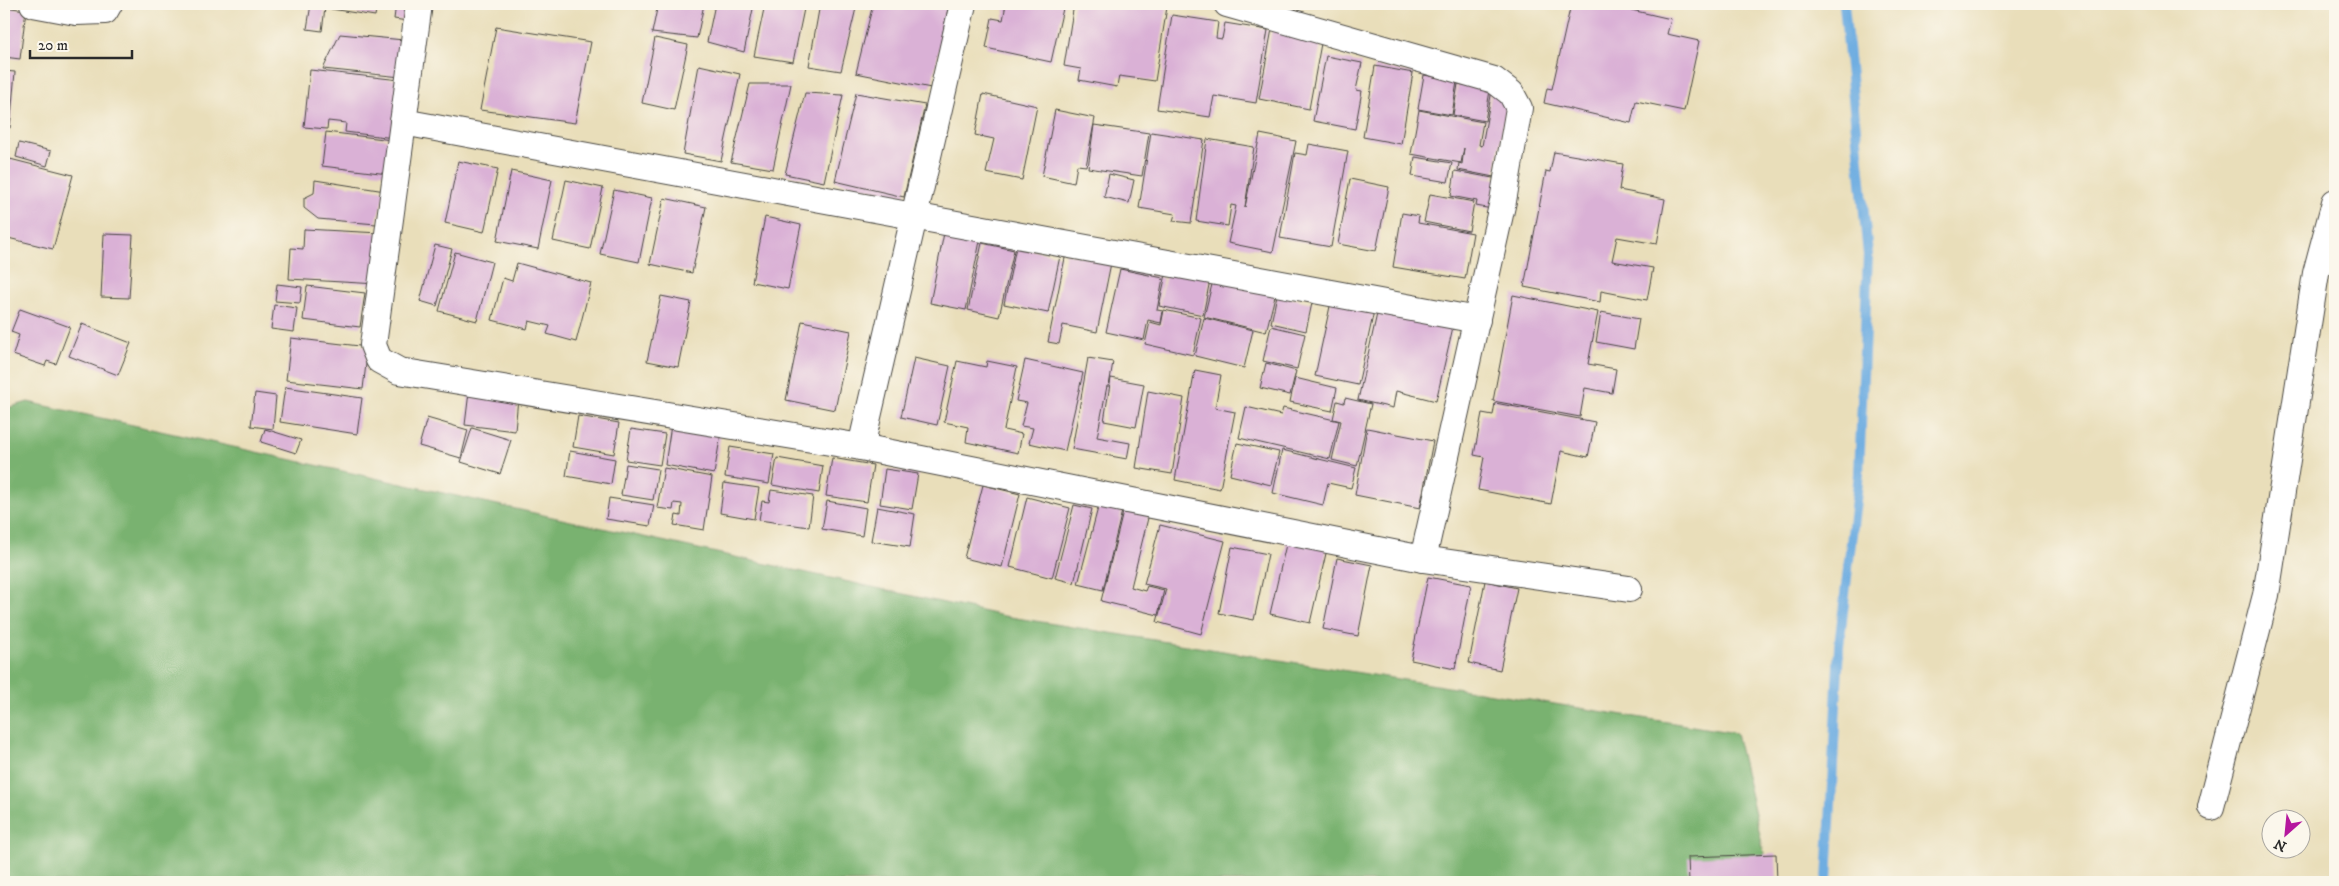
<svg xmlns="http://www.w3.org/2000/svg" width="2339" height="886" font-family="'IM FELL DW Pica',serif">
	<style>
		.forest { fill: #79b26f; stroke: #526e4d }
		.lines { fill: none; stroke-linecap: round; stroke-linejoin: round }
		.stream { stroke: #6eade1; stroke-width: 10 }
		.building { fill: #dab1d6 }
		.street-casing { stroke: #484640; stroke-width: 28 }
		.street { stroke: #fff; stroke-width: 26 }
	</style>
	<rect width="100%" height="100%" fill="#fbf7ec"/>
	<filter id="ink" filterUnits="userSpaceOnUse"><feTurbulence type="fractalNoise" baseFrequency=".02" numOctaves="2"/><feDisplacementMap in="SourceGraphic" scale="10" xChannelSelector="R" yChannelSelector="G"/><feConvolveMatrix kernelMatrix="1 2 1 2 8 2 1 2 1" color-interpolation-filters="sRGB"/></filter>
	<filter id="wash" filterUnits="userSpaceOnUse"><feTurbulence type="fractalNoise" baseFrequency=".0096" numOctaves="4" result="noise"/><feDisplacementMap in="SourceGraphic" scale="20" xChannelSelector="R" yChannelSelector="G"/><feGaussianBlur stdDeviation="1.12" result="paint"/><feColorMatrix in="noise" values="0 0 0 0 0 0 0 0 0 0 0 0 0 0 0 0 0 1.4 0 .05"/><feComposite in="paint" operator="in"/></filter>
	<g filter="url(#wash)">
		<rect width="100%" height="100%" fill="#e9deba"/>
		<polygon class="forest" points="28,402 1004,616 1736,733 1771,882 4,882 4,409"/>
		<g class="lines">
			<polyline class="stream" points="1827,882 1839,646 1859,474 1868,255 1844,4"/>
		</g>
		<g id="blocks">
			<g class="building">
				<polygon points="311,4 377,4 375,16 325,8 322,31 307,29"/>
				<polygon points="396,4 417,4 414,22 394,19"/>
				<polygon points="658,4 704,4 697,38 652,33"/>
				<polygon points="715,4 754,4 744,52 707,42"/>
				<polygon points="765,4 805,4 793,62 754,56"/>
				<polygon points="820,4 857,4 841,71 809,66"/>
				<polygon points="873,4 949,4 931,88 856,73"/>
				<polygon points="1006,4 1064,4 1051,62 986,48 992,18 1003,20"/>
				<polygon points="1074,4 1147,4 1167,7 1155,81 1119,76 1117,87 1079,80 1081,69 1064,66"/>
				<polygon points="1571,4 1605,4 1671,19 1667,34 1699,41 1684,111 1636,101 1631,123 1544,103 1547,88 1552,89"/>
				<polygon points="4,7 26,10 20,59 4,57"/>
				<polygon points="1172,15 1218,22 1216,38 1222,39 1225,23 1268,30 1256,103 1214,96 1210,117 1157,109"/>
				<polygon points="496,27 591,42 575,123 480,110"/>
				<polygon points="1272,29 1322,38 1309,109 1259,99"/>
				<polygon points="340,34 404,40 401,77 323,69"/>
				<polygon points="655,38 688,45 674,110 642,103"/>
				<polygon points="1326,56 1362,63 1356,90 1362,91 1355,129 1313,121"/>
				<polygon points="699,65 740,74 721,161 683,154"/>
				<polygon points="1375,66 1413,73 1401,144 1363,137"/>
				<polygon points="310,70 400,80 394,138 345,132 346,123 328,121 327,129 304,127"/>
				<polygon points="4,71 15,72 10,128 4,128"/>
				<polygon points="1424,75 1457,81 1452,115 1418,109"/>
				<polygon points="750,84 791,84 773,169 731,162"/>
				<polygon points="1458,84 1490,90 1485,121 1453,115"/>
				<polygon points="1492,90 1509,93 1494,177 1458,170 1459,163 1462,164 1464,148 1461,163 1411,154 1419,110 1483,122 1479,145 1482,146"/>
				<polygon points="805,93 843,95 824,182 785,174"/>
				<polygon points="856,93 925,105 904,197 835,181"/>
				<polygon points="983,94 1037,106 1022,180 986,173 994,139 975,135"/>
				<polygon points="1055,110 1095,118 1086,166 1077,165 1074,183 1042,176"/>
				<polygon points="1094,125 1149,133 1142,176 1088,168"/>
				<polygon points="326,132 392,140 388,174 322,166"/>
				<polygon points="1151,132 1204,140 1191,223 1173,221 1175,214 1139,208"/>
				<polygon points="1260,134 1296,141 1273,252 1228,243 1236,206 1231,205 1228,226 1196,221 1207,139 1254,147 1245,207"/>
				<polygon points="19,143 51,151 47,166 16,157"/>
				<polygon points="1309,144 1348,151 1331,247 1280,238 1295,153 1307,155"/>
				<polygon points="1554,152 1623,164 1619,190 1665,199 1657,244 1617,237 1612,261 1653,268 1647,300 1601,291 1600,302 1524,287 1546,171 1550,172"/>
				<polygon points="1415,157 1452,163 1448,182 1412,176"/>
				<polygon points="10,159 73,175 53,249 4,237 4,183"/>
				<polygon points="458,161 498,169 484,232 445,223"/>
				<polygon points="511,171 552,180 538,249 497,241"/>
				<polygon points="1455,171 1498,179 1492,209 1476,206 1477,201 1451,196"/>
				<polygon points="1109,174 1134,180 1129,203 1104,197"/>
				<polygon points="1350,179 1389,187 1376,251 1338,244"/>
				<polygon points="315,180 385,191 376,224 318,219 304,208 304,198 314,193"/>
				<polygon points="566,180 603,188 590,249 553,241"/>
				<polygon points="614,190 652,198 639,262 600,254"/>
				<polygon points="1430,194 1474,202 1469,231 1424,222"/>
				<polygon points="664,198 706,207 692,273 650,264"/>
				<polygon points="1402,213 1419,216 1418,223 1473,233 1465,279 1393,267"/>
				<polygon points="765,217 801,225 788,289 752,282"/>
				<polygon points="304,229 380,233 378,284 289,279 291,248 303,249"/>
				<polygon points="944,233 980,241 966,310 930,303"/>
				<polygon points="104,234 133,235 129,298 101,297"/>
				<polygon points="982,243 1014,250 999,317 968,310"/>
				<polygon points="435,245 452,249 437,306 420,301"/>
				<polygon points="1016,247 1060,256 1048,313 1004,304"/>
				<polygon points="455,252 492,262 477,321 439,311"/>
				<polygon points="1066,253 1111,263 1097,332 1063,325 1059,344 1048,342"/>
				<polygon points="517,263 591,283 576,342 547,334 550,326 529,321 527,329 492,320 503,278 512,281"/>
				<polygon points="1168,265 1211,275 1203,315 1159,306"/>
				<polygon points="1120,269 1163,278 1157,310 1163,311 1161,323 1148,320 1144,340 1106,332"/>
				<polygon points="1215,272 1277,288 1266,332 1204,317"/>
				<polygon points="277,284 302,287 300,303 275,301"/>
				<polygon points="307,286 365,293 360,327 303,320"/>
				<polygon points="1277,295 1312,303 1306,331 1271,323"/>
				<polygon points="1513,295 1598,312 1588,364 1616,369 1612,393 1585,388 1580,417 1493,401"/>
				<polygon points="661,296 691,302 678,367 647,361"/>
				<polygon points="1332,297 1375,306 1358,385 1315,376"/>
				<polygon points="274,305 297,308 294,332 271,329"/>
				<polygon points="20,309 70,327 56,364 47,361 45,366 13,355 19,335 11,332"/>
				<polygon points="1378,309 1453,327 1436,401 1396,391 1393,408 1358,400"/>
				<polygon points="1164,310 1201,318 1193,355 1145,344 1150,322 1161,325"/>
				<polygon points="1601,312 1639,319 1634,349 1596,342"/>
				<polygon points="1204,318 1253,330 1244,368 1195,356"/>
				<polygon points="802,321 851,331 835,410 786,400"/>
				<polygon points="82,324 131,343 118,375 69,356"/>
				<polygon points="1271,326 1305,334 1297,369 1263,361"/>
				<polygon points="291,338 368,347 363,389 286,380"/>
				<polygon points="914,358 950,366 937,425 901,417"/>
				<polygon points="1088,358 1113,362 1109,386 1107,386 1097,437 1130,443 1127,459 1072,449"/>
				<polygon points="1025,360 1083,373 1065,451 1029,443 1033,428 1021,426 1027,403 1016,401"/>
				<polygon points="957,361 986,367 987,361 1017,367 1004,430 1022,434 1018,453 966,442 968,427 944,422"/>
				<polygon points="1266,363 1296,371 1290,395 1260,388"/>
				<polygon points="1195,370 1221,375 1215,408 1235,412 1220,489 1175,480"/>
				<polygon points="1111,378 1144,384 1136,427 1104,421"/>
				<polygon points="1295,378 1337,388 1332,411 1290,402"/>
				<polygon points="285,387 362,398 357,434 280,422"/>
				<polygon points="1148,391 1184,398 1172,474 1136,468"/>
				<polygon points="469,392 518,398 515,431 465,425"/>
				<polygon points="255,393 276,396 273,429 251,426"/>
				<polygon points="1345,398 1371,404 1357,466 1332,460 1341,421 1333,419 1337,401 1344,403"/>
				<polygon points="1495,403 1595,422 1588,457 1561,451 1551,504 1478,490 1484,457 1474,455 1482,413 1493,415"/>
				<polygon points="1246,407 1281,415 1283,408 1339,421 1330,459 1239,438"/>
				<polygon points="578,416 619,423 614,454 573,447"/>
				<polygon points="427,418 468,430 461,458 419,446"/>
				<polygon points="671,425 721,433 714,474 665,465"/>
				<polygon points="472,428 511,440 500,474 461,462"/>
				<polygon points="1367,428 1433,441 1420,508 1355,495"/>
				<polygon points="265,429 301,440 296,453 261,442"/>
				<polygon points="631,429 665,434 660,465 626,460"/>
				<polygon points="1237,443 1279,452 1271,485 1230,475"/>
				<polygon points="730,447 774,454 769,484 725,477"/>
				<polygon points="1282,450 1356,468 1351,488 1328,483 1323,505 1273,493"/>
				<polygon points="570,451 615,459 611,484 566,476"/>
				<polygon points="777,458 823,466 819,493 772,485"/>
				<polygon points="832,458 873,465 867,502 826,496"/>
				<polygon points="626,464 658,469 653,500 621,495"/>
				<polygon points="664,468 712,477 704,530 674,525 676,515 681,516 682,504 674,503 673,510 657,508"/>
				<polygon points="885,469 918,474 912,509 880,504"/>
				<polygon points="724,483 759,488 754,519 720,513"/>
				<polygon points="983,485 1020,494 1002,567 964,558"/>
				<polygon points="771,490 813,496 809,527 759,520 762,501 769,502"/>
				<polygon points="1027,497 1070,508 1052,578 1010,567"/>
				<polygon points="609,498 654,505 650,526 606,519"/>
				<polygon points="827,501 866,508 862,536 822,529"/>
				<polygon points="1099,504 1122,511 1103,590 1078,584"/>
				<polygon points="1125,504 1150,510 1131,587 1145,591 1147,586 1164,590 1158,615 1101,601"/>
				<polygon points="1074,505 1092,509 1074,583 1055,578"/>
				<polygon points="877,507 915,514 910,547 871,541"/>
				<polygon points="1160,525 1225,541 1201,634 1157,622 1166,589 1144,584"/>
				<polygon points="1287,540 1327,549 1310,623 1270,614"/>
				<polygon points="1232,547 1268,554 1254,620 1219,613"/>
				<polygon points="1337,558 1372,565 1358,636 1323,629"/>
				<polygon points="1428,577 1471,585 1455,669 1411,660"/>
				<polygon points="1485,581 1517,588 1500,670 1469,663"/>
				<polygon points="1776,854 1777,882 1689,882 1688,857"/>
			</g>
		</g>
	</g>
	<g filter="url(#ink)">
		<use href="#blocks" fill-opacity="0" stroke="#484640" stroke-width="1"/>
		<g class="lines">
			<g class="street-casing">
				<g id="street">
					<polyline points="33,4 76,12 105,11 109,4"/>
					<polyline points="419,4 373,345 379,360 399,371 861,447 1423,559 1629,589"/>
					<polyline points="1227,4 1494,80 1511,93 1519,108 1503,201 1423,559"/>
					<polyline points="403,122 1477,320"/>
					<polyline points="861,447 963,4"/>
					<polyline points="2211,807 2266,595 2316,273 2335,202"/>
				</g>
			</g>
			<use href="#street" class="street"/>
		</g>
	</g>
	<rect width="2339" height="886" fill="none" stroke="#fbf7ec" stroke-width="20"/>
	<g transform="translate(2286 834) rotate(207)"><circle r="24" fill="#fbf7ec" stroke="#a8a59f"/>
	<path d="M0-4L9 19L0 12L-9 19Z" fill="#b5179e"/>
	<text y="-8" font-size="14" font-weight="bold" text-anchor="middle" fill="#2b2b2b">N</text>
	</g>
	<path d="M30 50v8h102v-8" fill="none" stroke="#2b2b2b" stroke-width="2.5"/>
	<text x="38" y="50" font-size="15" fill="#2b2b2b" stroke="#fbf7ec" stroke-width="4" paint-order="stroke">20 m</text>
</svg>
